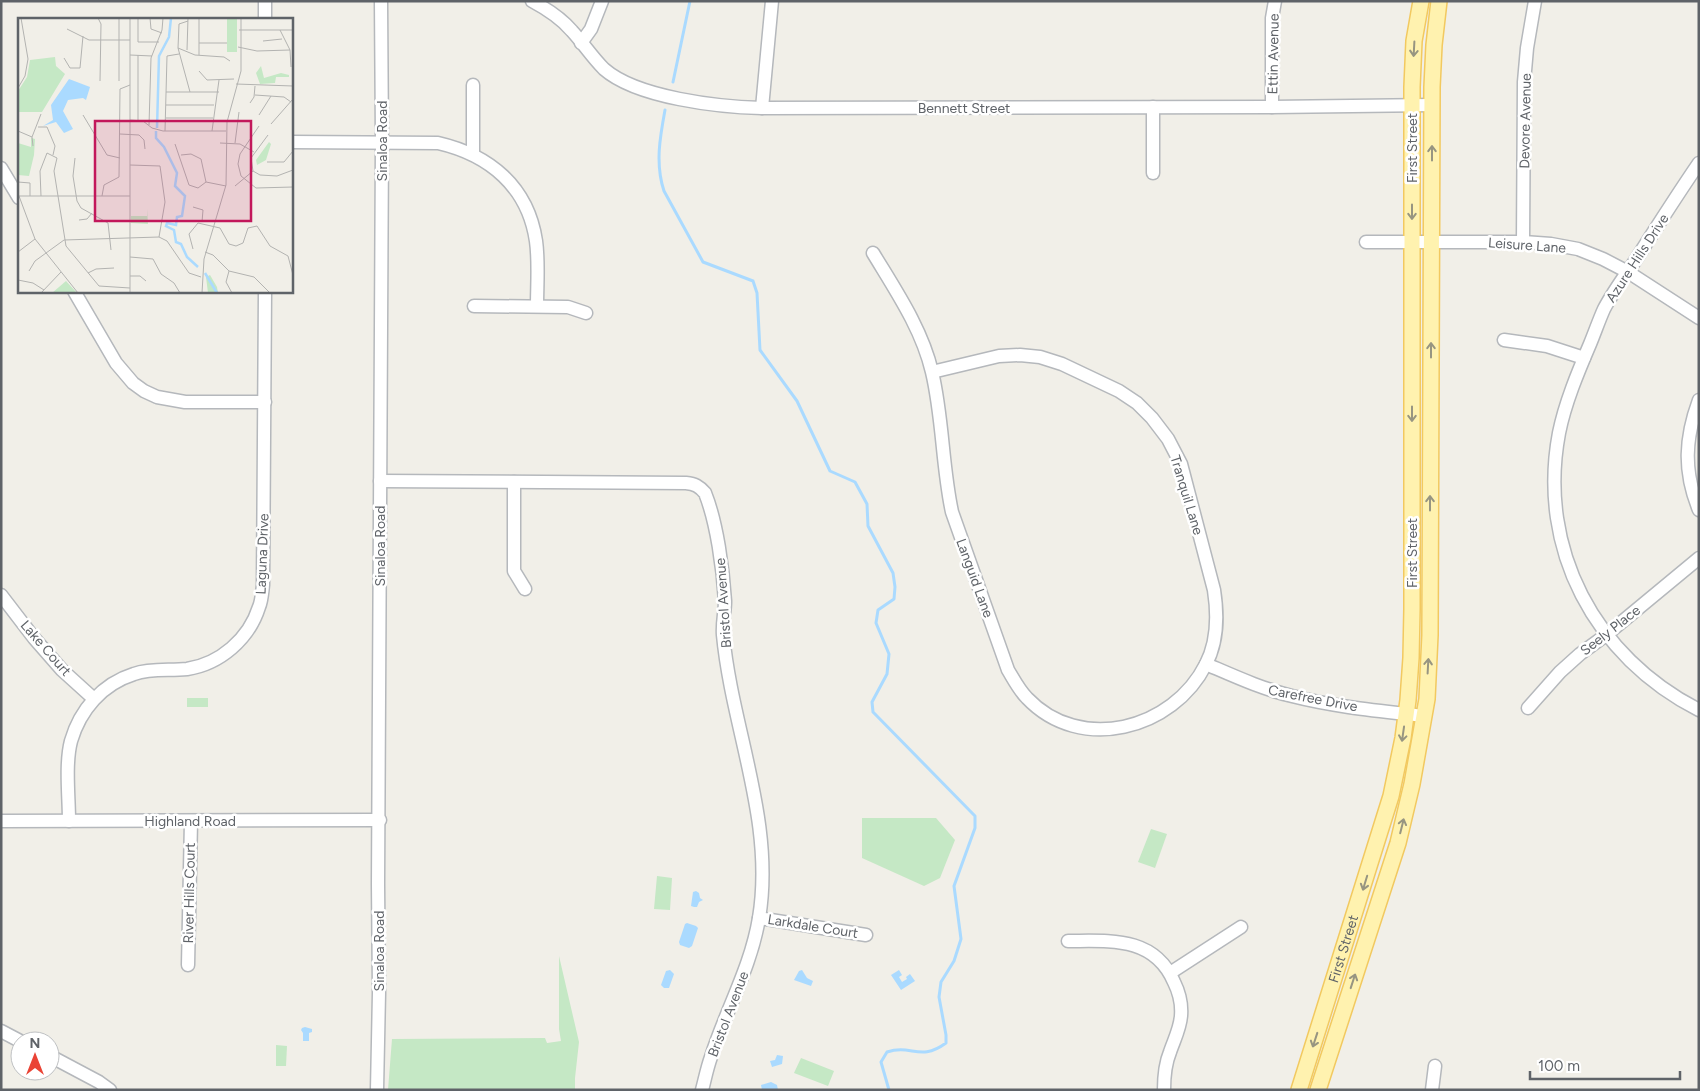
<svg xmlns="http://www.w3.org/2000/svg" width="1700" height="1091" font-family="Figtree,sans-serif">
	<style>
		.green { fill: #c5e8c5 }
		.water { fill: #aadaff }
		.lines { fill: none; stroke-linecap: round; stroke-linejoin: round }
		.stream { stroke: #aadaff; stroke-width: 3 }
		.minor-casing { stroke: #b5b8bc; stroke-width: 15 }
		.major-casing { stroke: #f2c960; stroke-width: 18 }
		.minor { stroke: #fff; stroke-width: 12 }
		.major { stroke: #fff2af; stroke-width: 15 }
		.oneway { stroke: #979581 }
		.labels { text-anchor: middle; stroke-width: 5; stroke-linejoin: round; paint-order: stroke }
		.street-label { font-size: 14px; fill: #5f6368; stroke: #fff }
		.inset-river { fill: none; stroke: #aadaff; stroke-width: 2.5 }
		.inset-road { fill: none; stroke: #b3b3b1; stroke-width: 1 }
		.view { fill: #c2185b; fill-opacity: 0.15; stroke: #c2185b; stroke-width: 2.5 }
		.inset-edge { fill: none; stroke: #5f6368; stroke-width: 2.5 }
	</style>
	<rect width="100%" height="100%" fill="#f1efe8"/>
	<g class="green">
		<rect x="187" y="698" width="21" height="9"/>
		<polygon points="862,818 936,818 955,840 940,878 924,886 862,858"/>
		<polygon points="1151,829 1167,834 1155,868 1138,862"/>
		<polygon points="657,876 672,878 670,910 654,909"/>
		<polygon points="559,956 579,1042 575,1078 575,1090 388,1090 392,1039 545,1038 547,1043 561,1041 559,1029"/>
		<polygon points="276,1045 287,1046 286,1066 276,1066"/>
		<polygon points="801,1058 834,1071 828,1086 794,1073"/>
	</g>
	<g class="water">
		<polygon points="696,891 699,893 700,898 703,900 699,902 697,907 694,907 691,906 693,892"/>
		<polygon points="687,923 696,926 698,928 692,946 689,948 680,945 679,942 685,924"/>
		<polygon points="670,970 674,974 669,988 664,988 661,985 666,971"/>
		<polygon points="802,970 807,978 813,981 811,986 794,980 799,971"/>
		<polygon points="899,970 902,975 899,977 902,982 907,979 906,977 910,974 915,981 901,990 891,975"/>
		<polygon points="305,1027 312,1029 312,1032 309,1033 309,1041 303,1041 303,1033 301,1030 302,1028"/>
		<polygon points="777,1055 783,1056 782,1064 772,1067 770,1061 775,1060"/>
		<polygon points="771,1082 777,1085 778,1090 762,1090 761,1085"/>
	</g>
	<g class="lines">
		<g class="stream">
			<polyline points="673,82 690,1"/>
			<path d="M665 110C660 137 655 164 664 191L703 262 753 281 757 293 760 350 797 401 830 471 855 482 867 504 868 526 893 573 895 587 894 599 878 610 876 623 889 654 887 674 872 702 873 712 975 816V828L954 886 961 939 954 961 941 982 939 997 946 1035V1043C920 1062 912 1044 887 1052L881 1062 889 1090"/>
		</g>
		<g class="minor-casing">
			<g id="minor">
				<path d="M532 1C547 9 561 18 572 31 583 43 592 57 604 69 637 98 719 107 762 108L1272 107 1432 105"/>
				<polyline points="265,19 265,1"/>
				<polyline points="581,43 591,29 602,1"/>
				<polyline points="473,85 473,153"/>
				<polyline points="1153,107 1153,173"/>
				<polyline points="1272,107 1272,18 1275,1"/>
				<polyline points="762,108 772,1"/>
				<path d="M291 142 438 143C490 155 528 187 536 241 539 262 537 285 537 306"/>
				<path d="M1699 163C1677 195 1656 228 1635 261 1624 277 1613 292 1604 309 1599 320 1595 332 1590 344 1578 372 1565 403 1559 433 1537 549 1595 657 1699 710"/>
				<polyline points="1,168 19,198"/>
				<polyline points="1366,242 1523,242 1551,244 1578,249 1603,259 1628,272 1699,318"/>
				<polyline points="1523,242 1524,82 1527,48 1535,1"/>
				<path d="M873 253C896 291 922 329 932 372 943 418 942 466 952 512L1008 670C1014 680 1019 690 1027 698 1080 754 1173 730 1206 664 1218 641 1218 616 1214 590L1181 464 1168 439 1152 418 1137 403 1119 391 1062 364 1040 357 1020 355 999 356 932 372"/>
				<polyline points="74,291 116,363 133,383 144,391 157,397 185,402 265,402"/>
				<polyline points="474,306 568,307 586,313"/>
				<polyline points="1504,340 1547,346 1584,358"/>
				<path d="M1699 400C1685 438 1683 471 1699 510"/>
				<path d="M380 481 686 483C695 484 699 486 705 493 717 523 723 569 725 601 725 612 722 623 723 635 732 729 775 822 759 918 751 967 726 1010 711 1057 707 1068 705 1079 702 1090"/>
				<polyline points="514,482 514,571 525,589"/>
				<polyline points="1,595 34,638 62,670 94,699"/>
				<path d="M1206 664C1234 676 1262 689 1292 696 1335 707 1380 711 1424 716"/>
				<polyline points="1528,708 1560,672 1580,654 1606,635 1699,558"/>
				<polyline points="1,821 380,820"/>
				<path d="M69 821C69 797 65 764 71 741 80 710 102 684 134 674 151 668 170 671 187 669 220 664 249 639 259 607 262 600 262 592 263 585L265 291"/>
				<polyline points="759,918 866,935"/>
				<path d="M1068 941C1110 941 1154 936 1174 982 1179 992 1182 1004 1181 1016 1180 1029 1174 1040 1170 1052 1165 1064 1164 1077 1164 1090"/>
				<polyline points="188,965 191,821"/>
				<polyline points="1170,973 1241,927"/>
				<polyline points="1,1031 20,1041"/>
				<polyline points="50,1056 99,1082 110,1090"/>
				<polyline points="377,1090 379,993 378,884 382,142 381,1"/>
				<polyline points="1432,1090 1435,1066"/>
			</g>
		</g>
		<g class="major-casing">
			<g id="major">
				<path id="s1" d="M1299 1090 1391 796 1403 738 1408 700 1411 658 1412 609V87L1414 41 1421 1"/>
				<polyline points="1318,1090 1398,843 1412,784 1427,699 1430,635 1432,87 1434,45 1439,1"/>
			</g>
		</g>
		<use href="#minor" class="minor"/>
		<use href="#major" class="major"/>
	</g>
	<defs><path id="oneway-shaft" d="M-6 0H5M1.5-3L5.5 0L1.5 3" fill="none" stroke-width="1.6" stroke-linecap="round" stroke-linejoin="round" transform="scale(1.25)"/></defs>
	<g class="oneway">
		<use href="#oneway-shaft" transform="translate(1414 49) rotate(93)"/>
		<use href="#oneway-shaft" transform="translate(1432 153) rotate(-90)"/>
		<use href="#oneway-shaft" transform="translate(1412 212) rotate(90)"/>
		<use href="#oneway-shaft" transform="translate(1431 350) rotate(-90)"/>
		<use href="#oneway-shaft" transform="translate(1412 414) rotate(90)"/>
		<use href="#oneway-shaft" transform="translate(1430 503) rotate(-90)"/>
		<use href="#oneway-shaft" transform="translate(1428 666) rotate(-87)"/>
		<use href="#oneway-shaft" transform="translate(1403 734) rotate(98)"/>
		<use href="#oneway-shaft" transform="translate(1402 826) rotate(-76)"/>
		<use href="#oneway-shaft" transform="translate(1365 883) rotate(107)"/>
		<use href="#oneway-shaft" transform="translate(1353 981) rotate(-72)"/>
		<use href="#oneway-shaft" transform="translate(1315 1040) rotate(108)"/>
	</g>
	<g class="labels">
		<g class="street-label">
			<text transform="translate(1273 54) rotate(-89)" y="5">Ettin Avenue</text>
			<text x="964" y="113">Bennett Street</text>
			<text transform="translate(1525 121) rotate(-89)" y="5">Devore Avenue</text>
			<text transform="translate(382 141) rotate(-90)" y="5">Sinaloa Road</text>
			<text transform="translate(1412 148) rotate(-90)" y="5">First Street</text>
			<text transform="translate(1527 245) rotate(4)" y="5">Leisure Lane</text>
			<text transform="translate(1637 258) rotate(-57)" y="5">Azure Hills Drive</text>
			<text transform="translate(1187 495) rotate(73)" y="5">Tranquil Lane</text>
			<text transform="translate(380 546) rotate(-90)" y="5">Sinaloa Road</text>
			<text transform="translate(1412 553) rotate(-90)" y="5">First Street</text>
			<text transform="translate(262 554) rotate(-88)" y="5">Laguna Drive</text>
			<text transform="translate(975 578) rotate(70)" y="5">Languid Lane</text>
			<text transform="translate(723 603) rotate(-94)" y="5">Bristol Avenue</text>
			<text transform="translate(1610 630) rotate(-38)" y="5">Seely Place</text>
			<text transform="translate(46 648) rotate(49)" y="5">Lake Court</text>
			<text transform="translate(1313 698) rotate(11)" y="5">Carefree Drive</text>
			<text x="190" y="826">Highland Road</text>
			<text transform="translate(189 893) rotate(-89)" y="5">River Hills Court</text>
			<text transform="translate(813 926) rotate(9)" y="5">Larkdale Court</text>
			<text dy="5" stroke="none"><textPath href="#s1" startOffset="148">First Street</textPath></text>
			<text transform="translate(379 951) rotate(-90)" y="5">Sinaloa Road</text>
			<text transform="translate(728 1014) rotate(-69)" y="5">Bristol Avenue</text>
		</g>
	</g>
	<g transform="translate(18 18)">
		<rect width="275" height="275" fill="#f1efe8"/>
		<path d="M209 0H219V34H209ZM37 39 38 48 47 56 24 94H0V73L9 59 12 42ZM243 48 246 60 263 55 271 57V59H258L257 65 242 66 238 55ZM10 119 17 121 16 137 11 158 0 157V125L13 129V120ZM251 124 253 126 248 142 239 147 238 142ZM129 191 130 206 113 205V198H129ZM192 257 199 269 200 275H190L188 259ZM48 263 59 275H34Z" fill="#c5e8c5"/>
		<path d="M51 61 72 69 68 82 65 80 50 82 45 93 55 111 46 115 38 104 25 108 35 102 33 87Z" fill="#aadaff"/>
		<path class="inset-river" d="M139 110 141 38 151 19 153 0M138 113V120L146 129 159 155 157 168 167 178 164 198 159 199 158 207 149 205 148 208 156 212 158 224 163 226 169 239 180 249M187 255 199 275"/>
		<path class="inset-road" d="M80 0 83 6 82 63M101 0V63M120 0V24H141M132 0 133 11 144 15M181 0V37M170 3 161 6 160 30 172 74M49 11 71 22H112M221 12H275M262 12 272 32 273 49M245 23 264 21M181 25H209M220 29 239 33 272 32M160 30 177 37 206 39 212 43M169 32 170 0M112 37 134 38M120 37V102M46 40 52 50H62L65 18M181 53 189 62 216 61M218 66 275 68M0 70 7 58 10 41 3 0M148 74H201M237 77 266 79 273 84M232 85 236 79 237 68M148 87H196M65 97 89 137 102 140M241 97 253 78M148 100H195M112 102 125 103 134 110 145 113H208M253 106 275 81M131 107 133 40 144 12 145 0M241 108 222 136 220 146 223 158 238 170 275 169M20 109H29L37 128 35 137M0 113 14 119 15 128M147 113 149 38 161 36M194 113 201 62M102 116 121 117M121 117 126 122 127 131M14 119 23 96M202 125 222 126 236 134M217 125 221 94M157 126 171 167 180 170 188 164M163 137 173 136 183 141 188 164M57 140 55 158 59 183 63 190 90 205 93 232M249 144H266L275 133M112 147 142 148 147 184 141 219M235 153 242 157 259 158 275 152M235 153 233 140 250 117M0 164 12 165V178M188 164 208 168M217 168 235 153M1 178 17 221 60 275M1 178H112M23 178 22 153 29 135 39 140 36 153 48 228 81 268 112 270M84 178 86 167 101 159 102 71 112 67M175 189 185 192 184 204M61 202 69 201 74 195M175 231 171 216 180 205 202 210 211 226 218 228 225 225 230 210 239 208 252 228 270 238 275 257M0 234 17 221M187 234 195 237 211 253 236 259 252 275M112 239 135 241 143 256 156 265 162 275M11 253 17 243 46 222 141 219 149 223 171 255 183 259M211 253 208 264 214 275M70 255 78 251 96 250M112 258H122L128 263M0 262 15 265 26 272M23 275 43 254M112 275V0M184 275 186 241 208 167 209 104 223 53V0"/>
		<path class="view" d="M77 103H233V203H77Z"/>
		<rect width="275" height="275" class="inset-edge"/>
	</g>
	<rect width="1700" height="1091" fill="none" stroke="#5f6368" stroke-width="5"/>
	<g transform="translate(35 1056)"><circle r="24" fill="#ffffff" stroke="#bfc1c3"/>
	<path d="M0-4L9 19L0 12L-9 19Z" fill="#ea4335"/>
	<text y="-8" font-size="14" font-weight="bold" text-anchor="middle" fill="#5f6368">N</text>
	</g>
	<path d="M1530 1071v8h150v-8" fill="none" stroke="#5f6368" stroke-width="2.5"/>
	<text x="1538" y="1071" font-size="15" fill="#5f6368" stroke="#ffffff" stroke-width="4" paint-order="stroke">100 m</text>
</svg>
